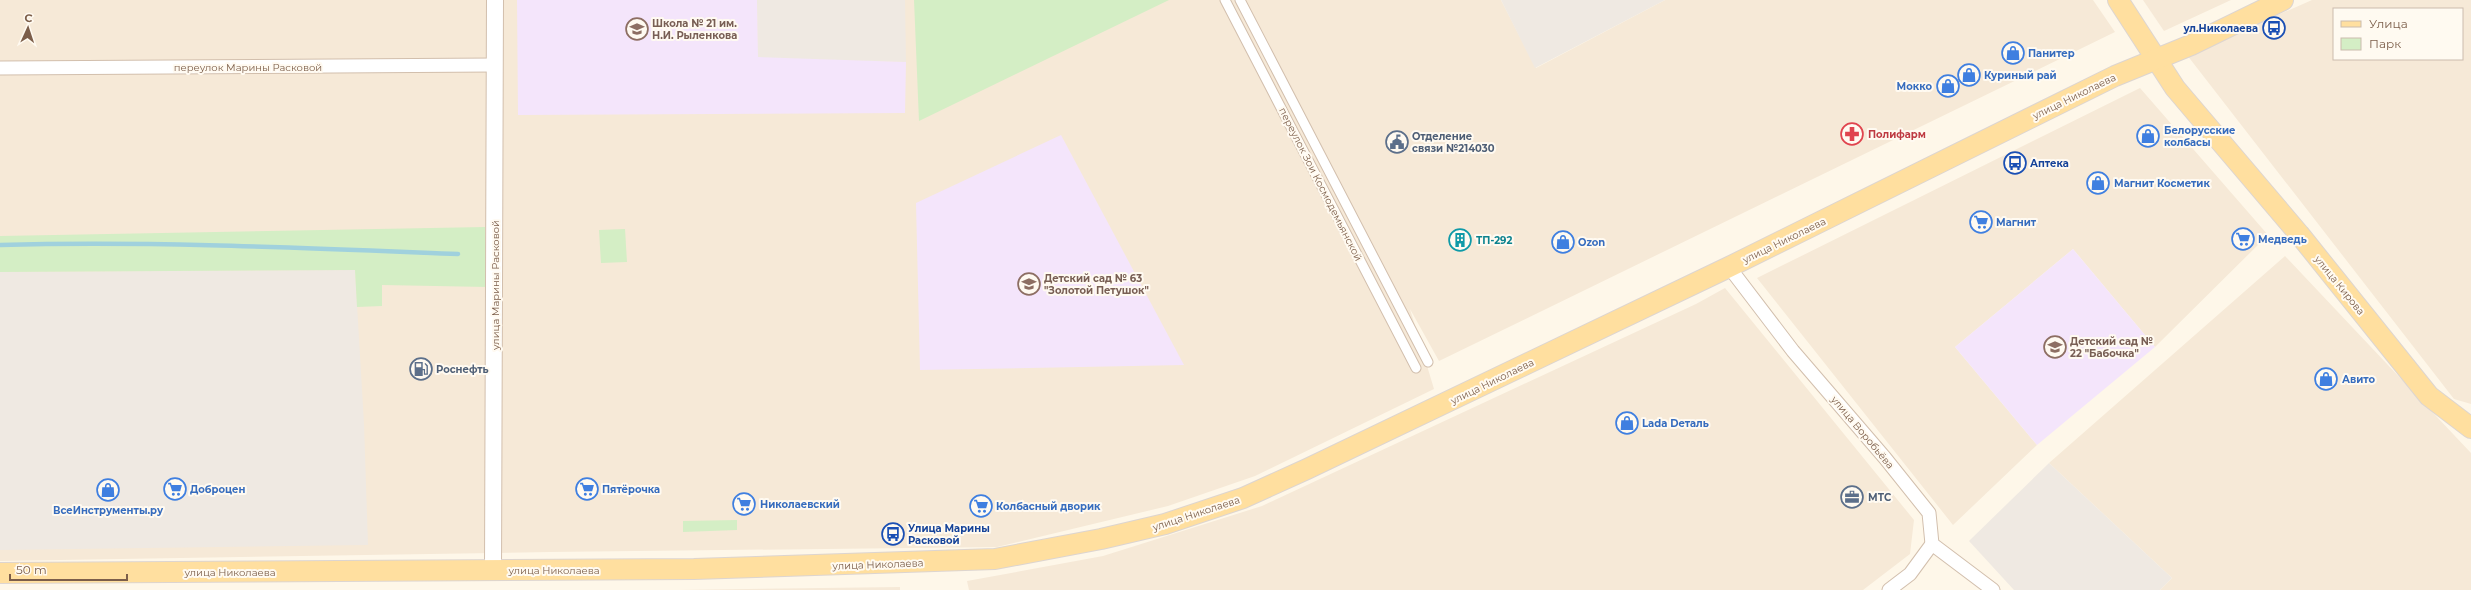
<svg xmlns="http://www.w3.org/2000/svg" width="2471" height="590" font-family="Montserrat,sans-serif">
	<style>
		.residential { fill: #f6e9d7; fill-rule: evenodd }
		.industrial { fill: #efe9e2 }
		.education { fill: #f4e5fb }
		.green { fill: #d4eec5 }
		.lines { fill: none; stroke-linecap: round; stroke-linejoin: round }
		.stream { stroke: #a0d1dd; stroke-width: 4.5 }
		.pedestrian-casing { stroke: #d2bfad; stroke-width: 11 }
		.minor-casing { stroke: #d2bfad; stroke-width: 15 }
		.tertiary-casing { stroke: #d2bfad; stroke-width: 18 }
		.primary-casing { stroke: #ddd5d0; stroke-width: 22 }
		.pedestrian { stroke: #fff; stroke-width: 9 }
		.minor { stroke: #fff; stroke-width: 13 }
		.tertiary { stroke: #fff; stroke-width: 16 }
		.primary { stroke: #ffdf9f; stroke-width: 20 }
		.labels { text-anchor: middle; stroke-width: 4; stroke-linejoin: round; paint-order: stroke }
		.education-label { font-size: 10px; font-weight: bold; fill: #785e54; stroke: #fffaf1; text-anchor: start }
		.transit-label { font-size: 10px; font-weight: bold; fill: #164399; stroke: #fffaf1; text-anchor: start }
		.shop-label { font-size: 10px; font-weight: bold; fill: #366cbe; stroke: #fffaf1; text-anchor: start }
		.street-label { font-size: 10px; fill: #7c5e4a; stroke: #fffaf1 }
		.health-label { font-size: 10px; font-weight: bold; fill: #be3a42; stroke: #fffaf1; text-anchor: start }
		.service-label { font-size: 10px; font-weight: bold; fill: #4e5e75; stroke: #fffaf1; text-anchor: start }
		.culture-label { font-size: 10px; font-weight: bold; fill: #0d838f; stroke: #fffaf1; text-anchor: start }
	</style>
	<rect width="100%" height="100%" fill="#fef7e9"/>
	<g class="residential">
		<polygon points="0,0 1501,0 1536,68 1665,0 2093,0 2115,32 1439,361 1410,309 1434,389 1255,476 1168,506 997,547 550,552 0,561"/>
		<polygon points="2143,0 2231,0 2164,31"/>
		<path d="M2312 0H2471V404L2454 399 2187 55ZM2334 9H2462V59H2334Z"/>
		<polygon points="2140,88 2268,235 2155,347 2073,249 1955,347 2037,445 1953,525 1757,278"/>
		<polygon points="2285,256 2471,453 2471,590 2160,590 2172,578 2049,463"/>
		<polygon points="1725,288 1914,520 1910,554 1863,590 969,590 967,581 1103,556 1262,506 1696,304"/>
		<polygon points="900,587 900,590 679,590"/>
	</g>
	<g class="industrial">
		<polygon points="757,0 905,0 906,62 758,58"/>
		<polygon points="1501,0 1665,0 1535,68"/>
		<polygon points="355,270 364,424 368,545 0,550 0,272"/>
		<polygon points="2049,463 2172,578 2160,590 2014,590 1969,541"/>
	</g>
	<g class="education">
		<polygon points="517,0 757,0 758,57 906,62 905,113 518,115"/>
		<polygon points="1061,135 1184,365 920,370 916,203"/>
		<polygon points="2073,249 2155,347 2037,445 1955,347"/>
	</g>
	<g class="green">
		<polygon points="914,0 1169,0 919,121"/>
		<polygon points="485,227 488,287 382,285 382,306 357,307 355,270 0,272 0,236"/>
		<polygon points="625,229 627,262 601,263 599,230"/>
		<polygon points="737,520 737,530 683,532 683,521"/>
	</g>
	<g class="lines">
		<path class="stream" d="M0 245C153 241 305 248 458 254"/>
		<g class="pedestrian-casing">
			<g id="pedestrian">
				<polyline points="1225,0 1416,368"/>
				<polyline points="1240,0 1428,362"/>
			</g>
		</g>
		<g class="minor-casing">
			<g id="minor">
				<polyline points="0,68 495,65"/>
				<polyline points="1729,267 1793,351 1885,458 1929,513 1932,544 1993,590"/>
				<polyline points="1889,590 1910,574 1932,544"/>
			</g>
		</g>
		<g class="tertiary-casing">
			<polyline id="tertiary" points="493,570 495,0"/>
		</g>
		<g class="primary-casing">
			<g id="primary">
				<polyline points="2118,0 2175,88 2299,234 2429,396 2471,428"/>
				<polyline points="0,573 694,569 995,559 1101,539 1165,524 1243,498 1307,469 1729,267 2115,76 2191,45 2283,0"/>
			</g>
		</g>
		<use href="#pedestrian" class="pedestrian"/>
		<use href="#minor" class="minor"/>
		<use href="#tertiary" class="tertiary"/>
		<use href="#primary" class="primary"/>
	</g>
	<defs>
		<g id="bus-ring" transform="scale(1.15)"><circle r="9.5" fill="#fffaf1" stroke="#1a4fb4" stroke-width="1.5"/><path d="M-5-6H5V4H4V6H2V4H-2V6H-4V4H-5ZM-3.5-4V0h7V-4ZM-3.5 1.2v1.5H-2V1.2ZM2 1.2v1.5H3.5V1.2Z" fill="#1a4fb4"/></g>
		<g id="school-ring" transform="scale(1.15)"><circle r="9.5" fill="#fffaf1" stroke="#8d6e63" stroke-width="1.5"/><path d="M0-5L7-2L0 1L-7-2ZM-4 1L0 2.5L4 1V4Q0 6-4 4Z" fill="#8d6e63"/></g>
		<g id="shop-ring" transform="scale(1.15)"><circle r="9.5" fill="#fffaf1" stroke="#3f7fe0" stroke-width="1.5"/><path d="M-5-2.5h2.3a2.7 3.5 0 0 1 5.4 0H5L5.5 6h-11ZM-1.5-2.5h3a1.5 2.3 0 0 0-3 0Z" fill="#3f7fe0"/></g>
		<g id="pharmacy-ring" transform="scale(1.15)"><circle r="9.5" fill="#fffaf1" stroke="#e0444e" stroke-width="1.5"/><path d="M-2-6h4v4h4v4h-4v4h-4v-4h-4v-4h4Z" fill="#e0444e"/></g>
		<g id="civic-ring" transform="scale(1.15)"><circle r="9.5" fill="#fffaf1" stroke="#5c6f8a" stroke-width="1.5"/><path d="M-.6-6.5H3V-4.5H.6V-3L4-1V1h2V6H-6V1h2V-1L-.6-3ZM-1.2 2.5V6h2.4V2.5Z" fill="#5c6f8a"/></g>
		<g id="supermarket-ring" transform="scale(1.15)"><circle r="9.5" fill="#fffaf1" stroke="#3f7fe0" stroke-width="1.5"/><path d="M-6-5.5h2.5l.6 2H6L4.5 2H-2.5L-4.4-4H-6ZM-1.5 3.2a1.3 1.3 0 1 0 .1 0ZM3 3.2a1.3 1.3 0 1 0 .1 0Z" fill="#3f7fe0"/></g>
		<g id="building-ring" transform="scale(1.15)"><circle r="9.5" fill="#fffaf1" stroke="#0f9aa8" stroke-width="1.5"/><path d="M-4-6H4V6H1V3H-1V6H-4ZM-2.5-4.3h1.7v1.8h-1.7ZM.8-4.3h1.7v1.8H.8ZM-2.5-1h1.7V.8h-1.7ZM.8-1h1.7V.8H.8Z" fill="#0f9aa8"/></g>
		<g id="fuel-ring" transform="scale(1.15)"><circle r="9.5" fill="#fffaf1" stroke="#5c6f8a" stroke-width="1.5"/><path d="M-5.5-6h7V0h2V4h1.3V-2.5L3-4.5l.8-.8L6-3V5H2.5V1h-1V6h-7ZM-4.2-4.7v3.2H.2V-4.7Z" fill="#5c6f8a"/></g>
		<g id="office-ring" transform="scale(1.15)"><circle r="9.5" fill="#fffaf1" stroke="#5c6f8a" stroke-width="1.5"/><path d="M-6-3h4V-5.5h4V-3h4V5H-6ZM-1-4.5V-3h2v-1.5ZM-6 0V1H6V0Z" fill="#5c6f8a"/></g>
	</defs>
	<g fill-rule="evenodd">
		<use href="#bus-ring" x="2274" y="28"/>
		<use href="#school-ring" x="637" y="29"/>
		<use href="#shop-ring" x="2013" y="53"/>
		<use href="#shop-ring" x="1969" y="75"/>
		<use href="#shop-ring" x="1948" y="86"/>
		<use href="#pharmacy-ring" x="1852" y="134"/>
		<use href="#shop-ring" x="2148" y="136"/>
		<use href="#civic-ring" x="1397" y="142"/>
		<use href="#bus-ring" x="2015" y="163"/>
		<use href="#shop-ring" x="2098" y="183"/>
		<use href="#supermarket-ring" x="1981" y="222"/>
		<use href="#supermarket-ring" x="2243" y="239"/>
		<use href="#building-ring" x="1460" y="240"/>
		<use href="#shop-ring" x="1563" y="242"/>
		<use href="#school-ring" x="1029" y="284"/>
		<use href="#school-ring" x="2055" y="347"/>
		<use href="#fuel-ring" x="421" y="369"/>
		<use href="#shop-ring" x="2326" y="379"/>
		<use href="#shop-ring" x="1627" y="423"/>
		<use href="#supermarket-ring" x="175" y="489"/>
		<use href="#supermarket-ring" x="587" y="489"/>
		<use href="#shop-ring" x="108" y="490"/>
		<use href="#office-ring" x="1852" y="497"/>
		<use href="#supermarket-ring" x="744" y="504"/>
		<use href="#supermarket-ring" x="981" y="506"/>
		<use href="#bus-ring" x="893" y="534"/>
	</g>
	<g class="labels">
		<g class="education-label">
			<text x="652" y="27">Школа № 21 им.<tspan x="652" dy="12">Н.И. Рыленкова</tspan></text>
			<text x="1044" y="282">Детский сад № 63<tspan x="1044" dy="12">"Золотой Петушок"</tspan></text>
			<text x="2070" y="345">Детский сад №<tspan x="2070" dy="12">22 "Бабочка"</tspan></text>
		</g>
		<g class="transit-label">
			<text x="2258" y="32" text-anchor="end">ул.Николаева</text>
			<text x="2030" y="167">Аптека</text>
			<text x="908" y="532">Улица Марины<tspan x="908" dy="12">Расковой</tspan></text>
		</g>
		<g class="shop-label">
			<text x="2028" y="57">Панитер</text>
			<text x="1984" y="79">Куриный рай</text>
			<text x="1932" y="90" text-anchor="end">Мокко</text>
			<text x="2164" y="134">Белорусские<tspan x="2164" dy="12">колбасы</tspan></text>
			<text x="2114" y="187">Магнит Косметик</text>
			<text x="1996" y="226">Магнит</text>
			<text x="2258" y="243">Медведь</text>
			<text x="1578" y="246">Ozon</text>
			<text x="2342" y="383">Авито</text>
			<text x="1642" y="427">Lada Dеталь</text>
			<text x="190" y="493">Доброцен</text>
			<text x="602" y="493">Пятёрочка</text>
			<text x="760" y="508">Николаевский</text>
			<text x="996" y="510">Колбасный дворик</text>
			<text x="108" y="514" text-anchor="middle">ВсеИнструменты.ру</text>
		</g>
		<g class="street-label">
			<text x="248" y="71">переулок Марины Расковой</text>
			<text transform="translate(2074 96) rotate(-26)" y="4">улица Николаева</text>
			<text transform="translate(1321 184) rotate(63)" y="4">переулок Зои Космодемьянской</text>
			<text transform="translate(1784 240) rotate(-26)" y="4">улица Николаева</text>
			<text transform="translate(495 285) rotate(-90)" y="4">улица Марины Расковой</text>
			<text transform="translate(2340 285) rotate(51)" y="4">улица Кирова</text>
			<text transform="translate(1492 381) rotate(-26)" y="4">улица Николаева</text>
			<text transform="translate(1863 432) rotate(50)" y="4">улица Воробьёва</text>
			<text transform="translate(1196 513) rotate(-18)" y="4">улица Николаева</text>
			<text transform="translate(878 564) rotate(-2)" y="4">улица Николаева</text>
			<text x="554" y="574">улица Николаева</text>
			<text x="230" y="576">улица Николаева</text>
		</g>
		<g class="health-label">
			<text x="1868" y="138">Полифарм</text>
		</g>
		<g class="service-label">
			<text x="1412" y="140">Отделение<tspan x="1412" dy="12">связи №214030</tspan></text>
			<text x="436" y="373">Роснефть</text>
			<text x="1868" y="501">МТС</text>
		</g>
		<g class="culture-label">
			<text x="1476" y="244">ТП-292</text>
		</g>
	</g>
	<rect x="2333" y="8" width="130" height="52" fill="#fffaf1" stroke="#cbbcae"/>
	<rect x="2341" y="21" width="20" height="6" fill="#ffdf9f" stroke="#cbbcae"/>
	<text x="2369" y="28" font-size="12" fill="#7c5e4a">Улица</text>
	<rect x="2341" y="38" width="20" height="12" fill="#d4eec5" stroke="#cbbcae"/>
	<text x="2369" y="48" font-size="12" fill="#7c5e4a">Парк</text>
	<g transform="translate(28 28) rotate(3)" stroke="#fffaf1" stroke-width="3" paint-order="stroke">
	<path d="M0-3L7 15L0 10L-7 15Z" fill="#7c5e4a"/>
	<text y="-6" font-size="11" font-weight="bold" text-anchor="middle" fill="#7c5e4a">С</text>
	</g>
	<path d="M10 574v6h117v-6" fill="none" stroke="#7c5e4a" stroke-width="2"/>
	<text x="16" y="574" font-size="12" fill="#7c5e4a" stroke="#fffaf1" stroke-width="3" paint-order="stroke">50 m</text>
</svg>
